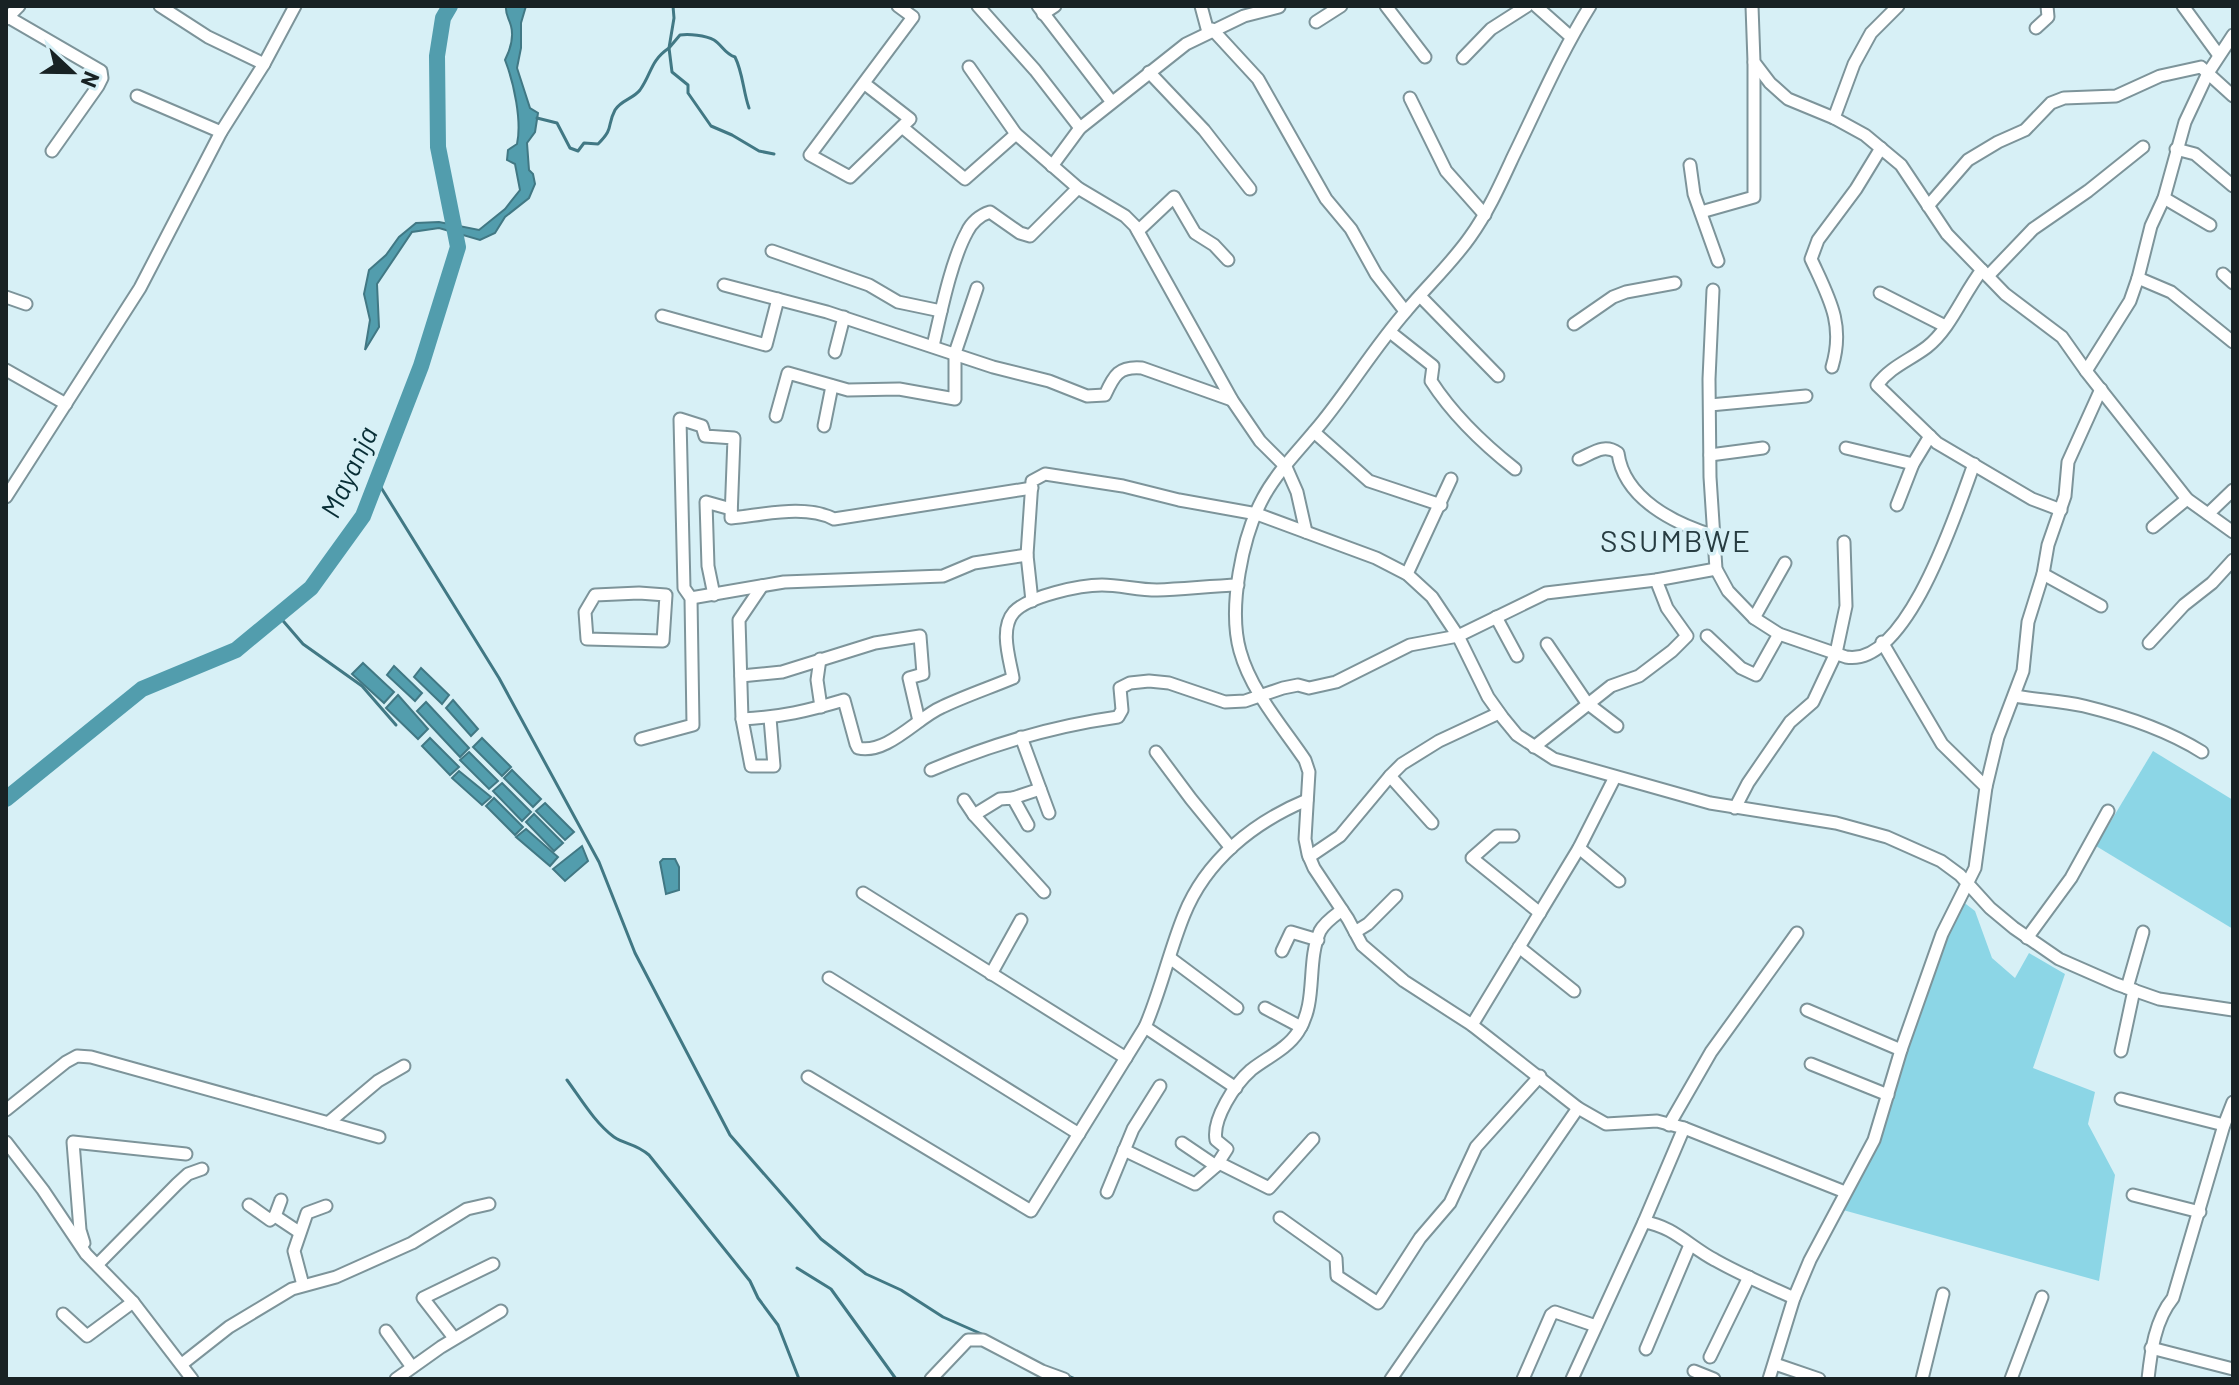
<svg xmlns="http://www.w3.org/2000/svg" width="2239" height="1385" font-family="Barlow,sans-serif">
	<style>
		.green { fill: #8cd6e6 }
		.water { fill: #529dad; stroke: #417884; stroke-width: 2 }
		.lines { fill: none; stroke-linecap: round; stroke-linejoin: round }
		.stream { stroke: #417884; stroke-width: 3 }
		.river { stroke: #529dad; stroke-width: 16 }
		.minor-casing { stroke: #7d949a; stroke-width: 15 }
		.minor { stroke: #fff; stroke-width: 11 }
		.labels { text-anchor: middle; stroke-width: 7; stroke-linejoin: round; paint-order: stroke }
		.water-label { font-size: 28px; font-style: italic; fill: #082e36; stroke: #d7f0f6 }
		.quarter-label { font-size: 30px; letter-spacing: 2px; fill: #273c41; stroke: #d7f0f6 }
	</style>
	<rect width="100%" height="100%" fill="#d7f0f6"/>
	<g class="green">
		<polygon points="2153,751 2233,800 2233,929 2096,846"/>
		<polygon points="1962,901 1975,911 1992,958 2015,978 2029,953 2065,974 2033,1068 2095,1092 2088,1124 2115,1175 2099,1281 1843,1210"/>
	</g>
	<g class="water">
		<path d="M506 6H526L521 23V48L517 68 530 108 538 113 535 132 527 143 529 170 533 174 535 184 529 198 505 217 495 233 480 240 439 228 412 232 377 284 379 327 365 350 370 320 364 294 369 270 386 255 399 237 416 223 439 222 479 230 505 209 520 190 515 164 507 160 508 150 517 144C522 121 514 83 505 60 510 50 514 37 511 26 509 18 505 15 506 6Z"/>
		<polygon points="363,663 394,692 384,703 352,674"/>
		<polygon points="394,666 422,693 415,701 387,675"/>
		<polygon points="421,668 449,695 442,704 414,677"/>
		<polygon points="398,695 428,729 418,739 386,708"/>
		<polygon points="453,700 478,729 471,736 446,708"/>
		<polygon points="426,702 469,748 460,757 417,711"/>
		<polygon points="430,738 459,767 450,775 422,746"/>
		<polygon points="482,738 511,767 502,776 473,747"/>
		<polygon points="469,752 498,781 489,789 460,760"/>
		<polygon points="512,770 541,799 533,807 504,778"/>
		<polygon points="459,771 491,797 482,805 452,778"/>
		<polygon points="502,783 531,812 522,821 493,791"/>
		<polygon points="494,798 523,827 515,835 486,806"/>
		<polygon points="545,803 574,832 565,840 536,811"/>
		<polygon points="534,814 563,843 554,851 526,822"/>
		<polygon points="526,829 558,857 550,866 516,837"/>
		<polygon points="582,846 588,861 565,881 553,869"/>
		<polygon points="663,859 675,859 679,867 679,890 666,894 660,862"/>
	</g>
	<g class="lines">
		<g class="stream">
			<path d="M749 108C743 91 743 73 735 57 725 54 722 45 714 40 705 35 689 34 680 35L669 48 672 72 688 85V93L711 126 732 135 759 151 774 154"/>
			<path d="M537 118 557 123 570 148 578 151 584 143 598 144C615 127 606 127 615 110 621 100 633 99 640 90 652 73 650 61 669 48L674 18 673 6"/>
			<polyline points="377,481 499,678 599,862 635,953 730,1135 821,1239 866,1274 901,1290 943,1317 993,1339"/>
			<polyline points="278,615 303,644 362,686 396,725"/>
			<path d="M567 1080C581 1099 595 1123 614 1137 626 1145 635 1143 649 1155L750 1281 758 1298 778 1325 799 1379"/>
			<polyline points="797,1268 831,1289 896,1379"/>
			<polyline points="1053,1370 1075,1379"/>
		</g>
		<polyline class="river" points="6,799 142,689 236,650 311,588 363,516 421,366 458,247 438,147 437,56 443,18 450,6"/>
		<g class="minor-casing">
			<g id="minor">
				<polyline points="160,6 208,37 264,64"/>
				<polyline points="978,6 1035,70 1080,128"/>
				<polyline points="1038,6 1111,101"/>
				<polyline points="1201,6 1208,32"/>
				<polyline points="1386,6 1425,57"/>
				<polyline points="1536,6 1571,37"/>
				<path d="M1590 6C1560 54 1538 106 1513 157 1500 185 1488 212 1470 237 1451 264 1428 285 1407 310 1376 345 1352 385 1323 421 1303 446 1278 470 1263 498 1242 537 1228 608 1240 651 1251 691 1282 726 1305 760L1309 772 1305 839 1308 854 1314 868 1348 919 1362 945 1404 981 1472 1025 1578 1108 1606 1124 1657 1121 1684 1128 1845 1192"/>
				<polyline points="1752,6 1754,62 1770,83 1788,99 1834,118 1865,135 1901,165 1947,234 2005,294 2062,337 2086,371 2187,499 2233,532"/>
				<polyline points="2183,6 2218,54"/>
				<polyline points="1043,14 1055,6"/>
				<polyline points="8,17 101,71 102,78 98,86 52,151"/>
				<polyline points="6,19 19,6"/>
				<polyline points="1316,22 1341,6"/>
				<polyline points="2036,28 2048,17 2047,6"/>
				<polyline points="1212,29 1258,79 1326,199 1351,229 1376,274 1405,311"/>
				<polyline points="1463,58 1491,29 1527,6"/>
				<polyline points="969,67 1016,134 1078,188 1125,216 1135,226 1232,400 1260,441 1286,467 1297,492 1306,532"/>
				<polyline points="1149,72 1204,130 1250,189"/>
				<polyline points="865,84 910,119 850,177 810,155 913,17 898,6"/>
				<polyline points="137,96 221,132"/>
				<polyline points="1410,98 1446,171 1485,215"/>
				<polyline points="1834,118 1854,64 1871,33 1898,6"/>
				<polyline points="902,127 965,179 1016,134"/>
				<polyline points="2176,149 2195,154 2233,186"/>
				<polyline points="1690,165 1694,194 1718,261"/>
				<polyline points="1052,166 1080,128 1186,44 1244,16 1279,7"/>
				<polyline points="2164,198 2210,225"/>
				<polyline points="1928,206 1968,160 1998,142 2025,130 2051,103 2064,98 2116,96 2160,76 2201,67 2233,96"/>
				<polyline points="1701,212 1754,197 1754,62"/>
				<polyline points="1138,231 1174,197 1195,233 1214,245 1228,260"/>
				<polyline points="772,251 869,285 898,302 941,311"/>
				<path d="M1982 270C1963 294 1951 328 1927 347 1910 360 1890 367 1877 385L1937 443 2032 499 2061 510"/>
				<polyline points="2223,274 2233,283"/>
				<polyline points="1988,276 2033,229 2088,191 2143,147"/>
				<polyline points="2138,278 2171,292 2233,342"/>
				<path d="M724 285 827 312 993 367 1049 381 1087 396 1105 395C1114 375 1119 366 1142 368L1232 400"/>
				<path d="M1713 290 1709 379 1710 477 1716 569 1728 591 1754 618 1779 634 1846 657C1907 668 1957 510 1974 464"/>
				<polyline points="1880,293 1945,326"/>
				<polyline points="1420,296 1498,376"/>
				<polyline points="6,297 26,304"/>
				<polyline points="662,316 766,345 778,299"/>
				<polyline points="1574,324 1613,297 1626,292 1675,283"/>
				<path d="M1390 332 1433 366 1431 381C1453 415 1482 443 1515 469"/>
				<path d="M933 346C941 312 951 261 967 232 971 223 980 215 990 212L1020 233 1030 236 1078 188"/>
				<polyline points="835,352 844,317"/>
				<path d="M1832 367C1845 324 1829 298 1811 259L1818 240 1856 189 1881 148"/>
				<polyline points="6,370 66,404"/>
				<polyline points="2086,371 2130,301 2138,278 2151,226 2164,198 2185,122 2208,73 2233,35"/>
				<polyline points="1710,405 1806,396"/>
				<polyline points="776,416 788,373 848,390 899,389 955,399 955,353 977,288"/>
				<polyline points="824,426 832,386"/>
				<polyline points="1314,432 1369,481 1441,505"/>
				<polyline points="1846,448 1913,464"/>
				<polyline points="1710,455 1763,448"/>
				<path d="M1579 459C1593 453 1604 443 1618 453 1624 499 1675 524 1715 536"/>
				<polyline points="6,497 140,288 221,132 264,64 295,6"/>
				<polyline points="1897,505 1913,464 1930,436"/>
				<polyline points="2208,514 2233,490"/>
				<polyline points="2153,527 2187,499"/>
				<polyline points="1407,574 1451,479"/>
				<polyline points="2043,574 2101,606"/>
				<polyline points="762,586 739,620 742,719 751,766 774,766 770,718"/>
				<polygon points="639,593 666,595 663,641 587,639 585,612 595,595"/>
				<polyline points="714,595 708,566 706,502 731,509"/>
				<polyline points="691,598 784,582 943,576 974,563 1027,555"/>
				<polyline points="1032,601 1027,555 1032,481 1045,474 1123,486 1179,500 1257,514 1376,558 1407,574 1432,597 1458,636 1488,697 1503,718 1517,735 1554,759 1710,803 1836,823 1887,837 1941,861 1960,875 1990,908 2014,928 2059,959 2116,984 2159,999 2233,1010"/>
				<polyline points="1496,617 1517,656"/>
				<polyline points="1754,618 1785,563"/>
				<polyline points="1707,636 1741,668 1756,675 1779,634"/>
				<polyline points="1882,642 1942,744 1986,787"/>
				<polyline points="2149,643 2184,605 2212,583 2233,560"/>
				<polyline points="1547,644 1587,703 1617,726"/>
				<polyline points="820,659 817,680 821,707"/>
				<polyline points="741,676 782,672 875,643 920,636 923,674 909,678 919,721"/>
				<path d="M2015 696C2038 700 2061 701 2084 706 2125 716 2167 730 2202 752"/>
				<path d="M742 719C782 717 807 711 844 700L856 744 858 748C887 755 918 717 942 707 965 696 989 688 1013 678 1010 660 999 629 1014 612 1029 596 1080 585 1102 585 1120 585 1138 590 1157 590 1184 589 1211 586 1238 585"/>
				<polyline points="1021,737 1049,813"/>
				<path d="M641 739 693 725 691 598 684 588 680 419 702 426 705 436 734 438 731 518C763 515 805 504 834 519L1032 488"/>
				<polyline points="1534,747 1611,686 1639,676 1672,651 1687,636 1667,608 1656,580"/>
				<polyline points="1156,752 1191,799 1231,848"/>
				<path d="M931 770C992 744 1053 726 1118 717L1122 710 1120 688 1130 683 1149 681 1169 683 1225 702 1245 701 1283 688 1298 685 1309 688 1336 682 1410 645 1458 636 1546 593 1656 580 1716 569"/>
				<polyline points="1390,776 1432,823"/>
				<polyline points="1013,798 1040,789"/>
				<polyline points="964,800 974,815 1044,892"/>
				<polyline points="1735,808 1748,783 1790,722 1813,702 1836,653 1846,606 1844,542"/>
				<polyline points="974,815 1000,799 1013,798 1028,825"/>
				<polyline points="1513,836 1497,836 1472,858 1540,913"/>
				<polyline points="1579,848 1619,881"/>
				<polyline points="1309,857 1340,836 1390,776 1402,764 1439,741 1499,713"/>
				<polyline points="863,893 1126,1058"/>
				<polyline points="1355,932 1368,924 1396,896"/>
				<polyline points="2027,938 2071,878 2108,811"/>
				<polyline points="1519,947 1574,991"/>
				<polyline points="1282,951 1291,932 1318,940"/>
				<polyline points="1170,958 1237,1008"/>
				<polyline points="991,974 1021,920"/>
				<polyline points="829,978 1079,1134"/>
				<polyline points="2127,988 2143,932"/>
				<polyline points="1265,1008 1301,1027"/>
				<polyline points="1807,1010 1901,1050"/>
				<polyline points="1472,1025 1579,848 1615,777"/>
				<polyline points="2121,1051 2134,990"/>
				<polyline points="1811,1064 1888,1095"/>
				<polyline points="808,1077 1031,1211 1145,1027"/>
				<path d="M1236 1088 1145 1027C1161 990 1169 952 1184 915 1206 860 1254 822 1307 800"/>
				<polyline points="2121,1099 2224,1125"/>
				<polyline points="6,1110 66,1062 77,1056 91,1057 379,1137"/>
				<polyline points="328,1123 378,1081 404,1066"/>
				<polyline points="1669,1125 1711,1052 1797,933"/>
				<polyline points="6,1142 43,1190 86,1254 133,1302 192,1379"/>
				<polyline points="1182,1143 1216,1166"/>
				<path d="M1124 1150 1195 1184 1216 1166 1227 1149 1216 1140C1212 1119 1235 1084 1251 1070 1266 1058 1287 1049 1298 1032 1318 1002 1306 963 1320 931 1325 922 1334 916 1342 910"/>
				<polyline points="1219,1163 1269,1188 1313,1139"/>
				<polyline points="1107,1192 1133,1129 1160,1086"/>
				<polyline points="2133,1195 2200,1212"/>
				<polyline points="249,1205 270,1220 275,1216 299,1232"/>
				<polyline points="275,1216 281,1200"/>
				<polyline points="1280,1218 1336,1258 1337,1276 1378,1303 1420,1238 1450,1203 1476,1147 1540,1076"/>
				<path d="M1644 1222C1673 1226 1690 1247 1715 1260 1740 1274 1767 1286 1794 1298"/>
				<polyline points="84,1243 80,1230 73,1142 186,1154"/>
				<polyline points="98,1264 177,1184 188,1174 202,1169"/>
				<polyline points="303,1285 294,1251 307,1213 326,1206"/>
				<polyline points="63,1314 87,1336 133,1302"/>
				<polyline points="386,1331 412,1367"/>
				<polyline points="454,1338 423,1298 493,1264"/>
				<polyline points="2151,1348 2233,1369"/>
				<polyline points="1646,1349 1690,1245"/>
				<polyline points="1710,1357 1749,1277"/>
				<polyline points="182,1364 229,1327 292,1289 336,1277 412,1243 467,1209 489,1204"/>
				<polyline points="1775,1364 1819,1379"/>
				<polyline points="1694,1371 1714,1379"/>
				<polyline points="396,1379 441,1347 501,1311"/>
				<polyline points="931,1379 968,1340 983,1340 1042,1371 1064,1379"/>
				<polyline points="1391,1379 1578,1108"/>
				<polyline points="1523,1379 1551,1315 1555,1312 1596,1326"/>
				<polyline points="1572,1379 1644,1222 1684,1128"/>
				<polyline points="1769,1379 1794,1298 1810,1260 1874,1140 1901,1050 1942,934 1975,868 1986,787 1998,737 2023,671 2028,622 2043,574 2048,545 2065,496 2068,462 2101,389"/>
				<polyline points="1922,1379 1943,1294"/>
				<polyline points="2011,1379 2042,1297"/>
				<path d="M2148 1379C2151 1351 2155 1320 2173 1298L2224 1125 2233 1102"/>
			</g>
		</g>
		<use href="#minor" class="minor"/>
	</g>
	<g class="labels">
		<g class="water-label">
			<text transform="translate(349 472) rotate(-65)" y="10">Mayanja</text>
		</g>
		<g class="quarter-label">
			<text x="1676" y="552">SSUMBWE</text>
		</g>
	</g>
	<rect width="2239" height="1385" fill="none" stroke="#182224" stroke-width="16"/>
	<g transform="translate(72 72) rotate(112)" stroke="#d7f0f6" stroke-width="6" paint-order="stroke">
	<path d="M0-6L14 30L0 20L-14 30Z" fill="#182224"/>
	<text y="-12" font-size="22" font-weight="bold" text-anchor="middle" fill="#182224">N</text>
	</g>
</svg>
